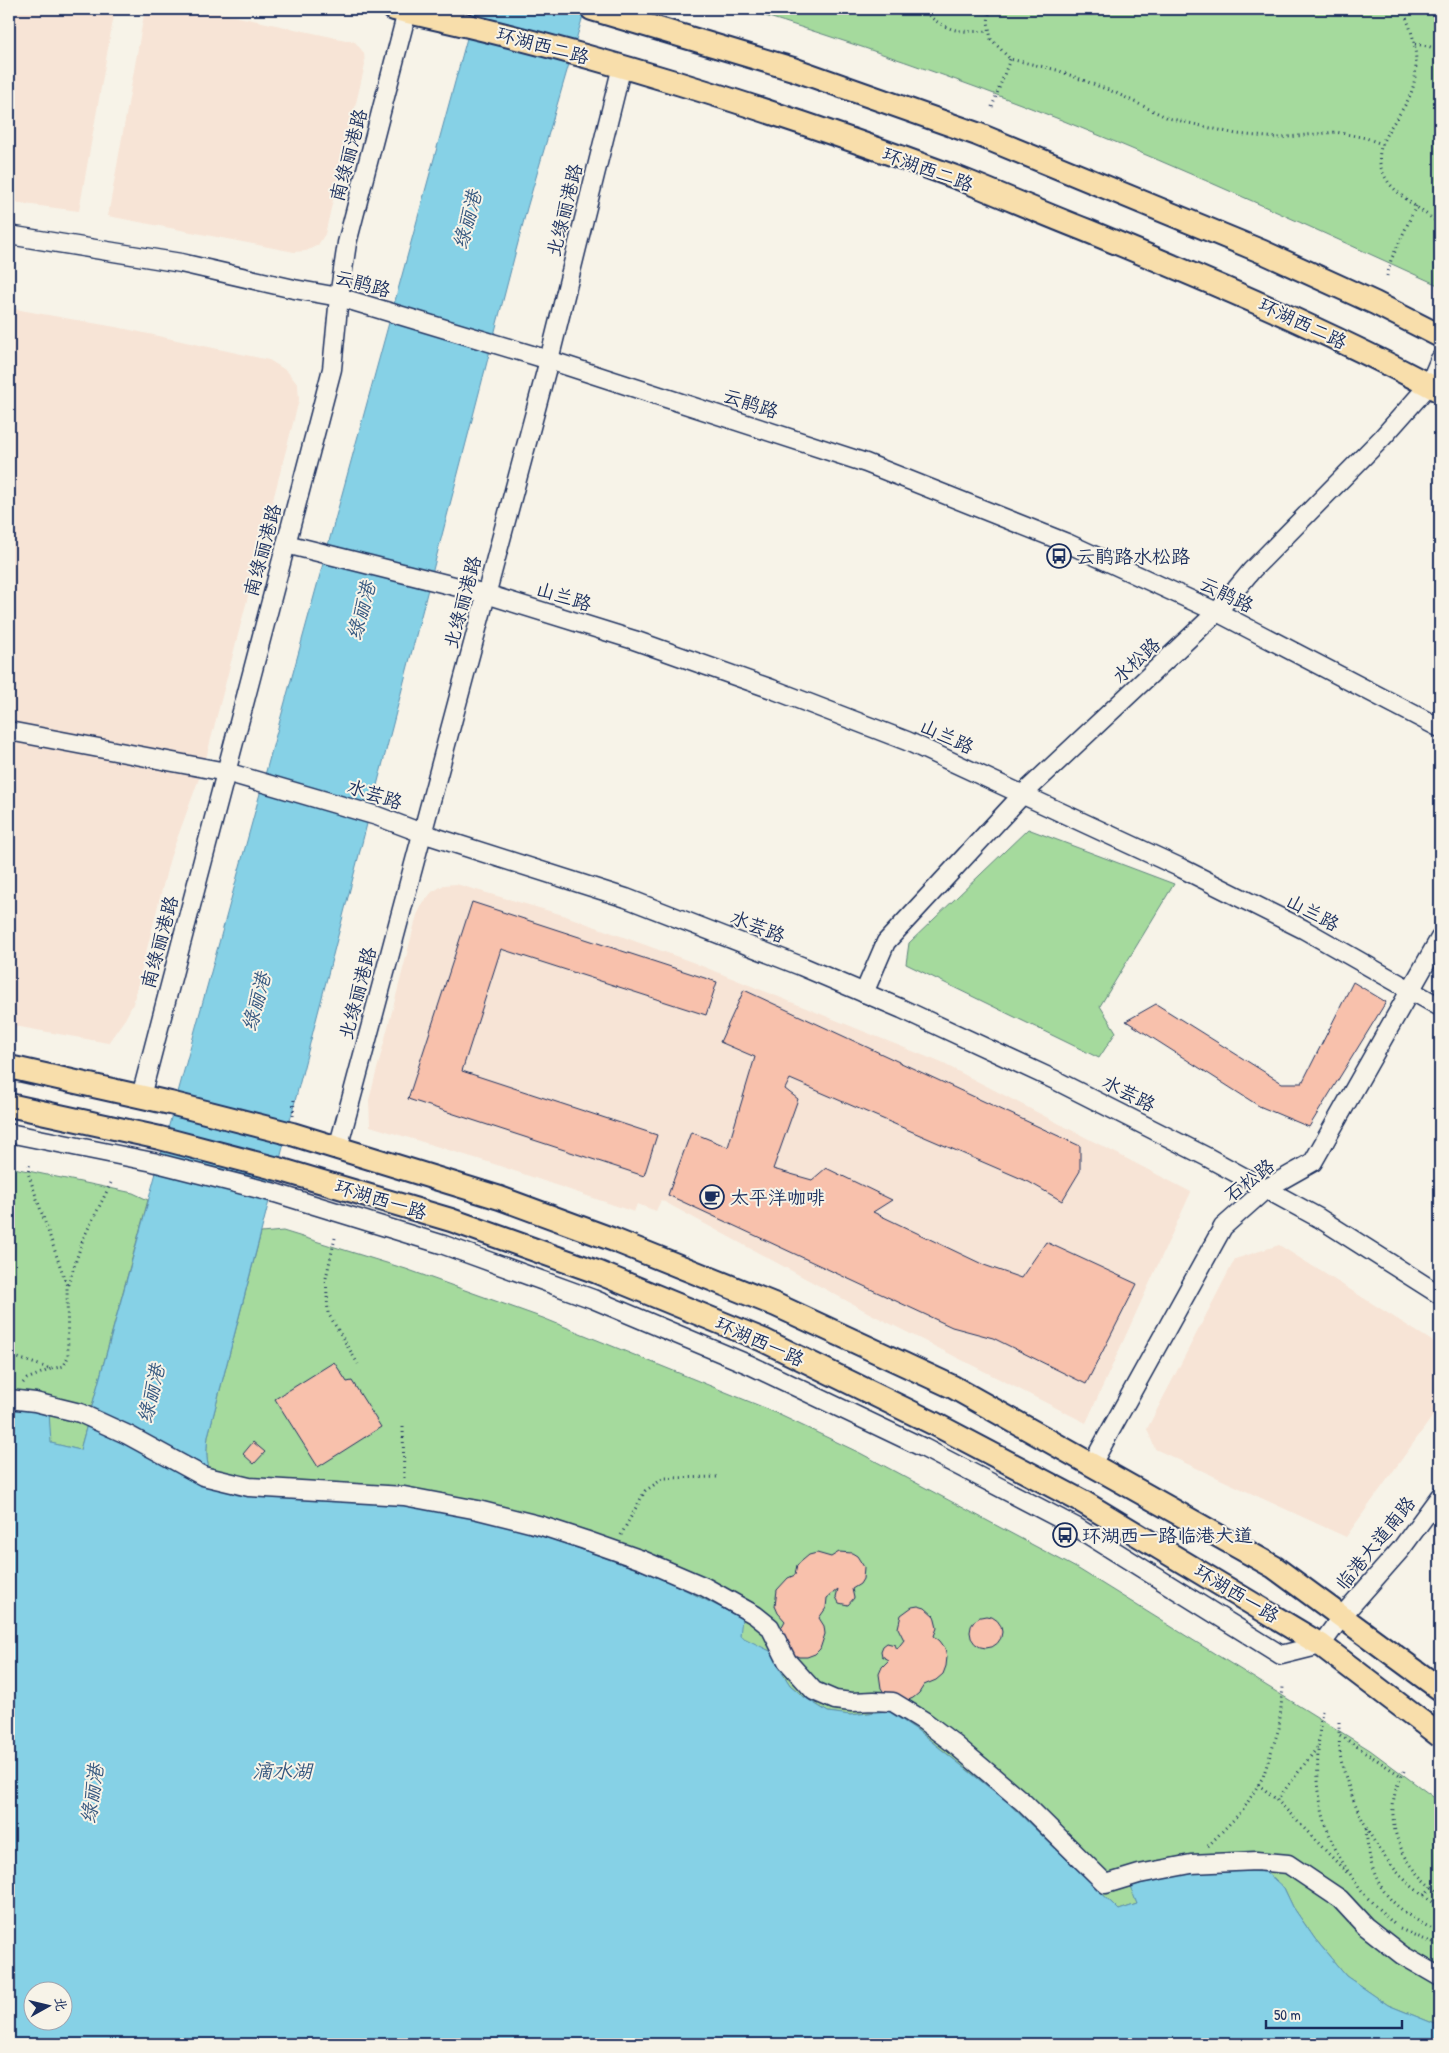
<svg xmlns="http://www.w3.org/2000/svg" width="1449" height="2053" font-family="'Patrick Hand','LXGW WenKai TC',sans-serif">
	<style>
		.built { fill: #f7e4d6 }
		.green { fill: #a5da9d; stroke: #60847e }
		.water { fill: #86d1e6; stroke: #5b90b0; fill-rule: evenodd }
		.building { fill: #f8c1ac; stroke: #1b2f5e }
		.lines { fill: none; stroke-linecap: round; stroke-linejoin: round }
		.minor-casing { stroke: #1b2f5e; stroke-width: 21 }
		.major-casing { stroke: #1b2f5e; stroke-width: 26 }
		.path { stroke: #1b2f5e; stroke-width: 3; stroke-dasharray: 1 4; stroke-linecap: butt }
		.minor { stroke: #f7f3e8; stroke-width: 18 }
		.major { stroke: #f8deab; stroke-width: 22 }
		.major-bridge-casing { stroke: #1b2f5e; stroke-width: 26; stroke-linecap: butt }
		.major-bridge { stroke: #f8deab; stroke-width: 22 }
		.labels { text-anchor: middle; stroke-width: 4; stroke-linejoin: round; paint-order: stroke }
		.street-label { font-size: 19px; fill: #1b2f5e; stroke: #f7f3e8 }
		.poi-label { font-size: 19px; fill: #1b2f5e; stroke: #f7f3e8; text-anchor: start }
		.water-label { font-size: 20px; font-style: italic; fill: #365880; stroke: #f7f3e8 }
	</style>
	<rect width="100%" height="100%" fill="#f7f3e8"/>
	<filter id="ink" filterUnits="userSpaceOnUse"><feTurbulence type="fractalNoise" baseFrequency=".02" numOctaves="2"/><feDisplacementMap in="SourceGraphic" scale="10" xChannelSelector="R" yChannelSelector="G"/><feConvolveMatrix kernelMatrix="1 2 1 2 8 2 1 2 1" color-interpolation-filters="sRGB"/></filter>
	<g filter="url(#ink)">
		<g class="built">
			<polygon points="9,9 115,9 79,211 9,202"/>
			<polygon points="145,9 201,9 355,42 364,53 365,65 325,234 318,245 306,251 294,252 108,216"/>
			<polygon points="9,308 121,328 269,360 287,371 298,385 299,400 205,762 170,858 133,1004 125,1019 108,1043 9,1025"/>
			<polygon points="456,884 563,915 692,962 942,1063 1191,1192 1086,1423 871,1314 661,1200 656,1211 637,1204 634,1212 488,1162 370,1126 369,1100 417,915 423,903 432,892 444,885"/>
			<polygon points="1279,1245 1440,1346 1440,1406 1346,1537 1155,1449 1147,1429 1235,1259"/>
		</g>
		<g class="green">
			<path d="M743 9H1440V286C1315 229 1191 172 1064 121 959 79 851 42 743 9Z"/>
			<polygon points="1028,829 1174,884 1100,1006 1116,1032 1099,1058 906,964 909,943"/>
			<polygon points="9,1167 133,1193 148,1200 80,1450 50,1443 49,1412 9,1408"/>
			<path d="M283 1231 406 1269 543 1318 765 1408 860 1453 1080 1570 1370 1750 1440 1802V2026L1388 2005 1346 1976 1315 1939 1293 1907 1284 1888 1131 1885 1137 1904 1119 1910 1006 1801 917 1730 888 1711 850 1715 828 1712 804 1697 790 1685 781 1671 774 1653 473 1518 402 1505 237 1495C209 1477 204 1469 208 1436L261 1233Z"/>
		</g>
		<path class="water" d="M475 9H585L527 208 208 1436C204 1469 209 1477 237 1495L402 1505 473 1518 543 1536 659 1577 742 1618 740 1636 774 1653 781 1671 790 1685 804 1697 828 1712 850 1715 888 1711 917 1730 1006 1801 1119 1910 1137 1904 1130 1886 1174 1876 1220 1870 1266 1872 1284 1888 1293 1907 1315 1939 1346 1976 1388 2005 1440 2026V2044H9V1408L49 1412 51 1443 80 1450ZM32 1990H62V2020H32Z"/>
		<g class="building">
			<polygon points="472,902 717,982 706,1015 501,949 462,1071 657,1135 644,1176 408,1099"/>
			<polygon points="1353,982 1386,1002 1309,1127 1259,1106 1126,1021 1156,1004 1282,1083 1302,1083"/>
			<polygon points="744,990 1080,1146 1080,1171 1062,1201 1029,1182 790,1079 785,1089 798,1099 773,1169 812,1180 826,1168 892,1200 873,1212 984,1265 1021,1278 1046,1242 1137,1284 1086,1384 993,1338 952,1327 668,1195 691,1132 728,1147 755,1057 720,1042"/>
			<polygon points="334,1362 347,1382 352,1381 381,1427 318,1467 275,1399"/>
			<polygon points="253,1442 265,1452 254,1464 243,1454"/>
			<polygon points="839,1552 852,1553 857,1556 864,1567 863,1579 860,1584 852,1589 854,1598 848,1605 839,1603 836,1597 838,1589 827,1598 826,1608 819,1618 824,1626 825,1634 820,1649 815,1654 807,1657 799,1657 792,1654 780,1630 785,1621 778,1613 775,1606 777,1590 788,1578 795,1575 797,1565 809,1555 817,1553 831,1557"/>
			<polygon points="918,1606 925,1608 934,1616 937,1628 934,1636 940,1641 945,1648 947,1657 946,1666 943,1674 936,1680 924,1685 919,1693 913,1698 906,1701 885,1694 881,1688 879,1674 882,1667 889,1660 882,1656 881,1651 883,1646 887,1643 895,1645 897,1649 904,1640 898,1628 901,1615 912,1607"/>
			<circle cx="986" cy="1632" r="16"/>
		</g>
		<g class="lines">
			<g class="minor-casing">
				<g id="minor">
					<polyline points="9,235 181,263 294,289 339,297 549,360 866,463 1067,543 1217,612 1440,728"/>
					<polyline points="286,544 486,594 634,640 772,689 907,741 1181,868 1303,929 1440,1007"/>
					<polyline points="9,731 226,772 377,816 422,833 626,898 801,966 902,1009 1055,1080 1207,1157 1319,1218 1440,1295"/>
					<polyline points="864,993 886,942 1023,794 1217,612 1252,570 1382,438 1429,385 1440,359"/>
					<polyline points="141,1096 332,369 339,297 347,243 407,12"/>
					<polyline points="9,1133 153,1162 275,1193 444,1245 593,1299 750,1365 924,1448 1076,1527 1281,1655 1321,1645 1342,1616 1401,1549 1440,1496"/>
					<polyline points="338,1148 549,360 622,66"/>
					<polyline points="9,1399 35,1402 80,1413 128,1435 203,1476 249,1487 404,1496 478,1510 542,1526 585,1540 642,1560 705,1587 755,1615 770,1627 787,1661 814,1691 835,1700 852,1702 874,1701 893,1702 924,1721 953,1743 1023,1802 1106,1884 1139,1874 1191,1864 1256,1861 1288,1864 1340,1899 1365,1926 1402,1955 1440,1977"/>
					<polyline points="1092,1464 1223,1227 1267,1188 1313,1162 1440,938"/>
				</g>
			</g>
			<g class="major-casing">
				<g id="major">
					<path d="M394 9C586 50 773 110 958 178 1001 195 1044 214 1088 231 1207 280 1326 330 1440 391"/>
					<polyline points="592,9 793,69 977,134 1263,252 1375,303 1440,336"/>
					<polyline points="9,1067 170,1103 292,1134 500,1198 614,1240 776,1305 953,1387 1274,1567 1440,1689"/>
					<polyline points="9,1105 160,1138 282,1170 451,1220 597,1272 763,1340 935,1424 1083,1502 1321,1645 1422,1722"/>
				</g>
			</g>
			<g class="path">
				<path d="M921 9C946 31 956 33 989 31"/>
				<polyline points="990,9 988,22 991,39 1010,59 1057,70 1116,93 1168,118 1236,134 1278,138 1336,132 1366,138 1382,144"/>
				<path d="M1402 9C1414 32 1419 57 1414 83 1407 119 1362 142 1387 180 1395 194 1427 214 1440 224"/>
				<polyline points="717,13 718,9"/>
				<polyline points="1415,44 1428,46 1440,51"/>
				<polyline points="992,107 1010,59"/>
				<polyline points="1387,276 1391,260 1416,206"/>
				<polyline points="293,1116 294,1099"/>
				<polyline points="335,1238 326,1278 328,1313 358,1364"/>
				<polyline points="68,1285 83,1239 112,1181"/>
				<polyline points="9,1355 51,1369 64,1366 68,1357 67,1286 28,1173 30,1162"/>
				<polyline points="23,1383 27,1379 51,1369"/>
				<polyline points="403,1427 404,1479"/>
				<polyline points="621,1535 645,1491 664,1478 720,1477"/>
				<path d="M1322 1711C1314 1770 1314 1819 1348 1871 1353 1878 1357 1886 1363 1893 1373 1904 1385 1915 1396 1926"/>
				<path d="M1339 1722C1339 1734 1339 1748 1341 1760 1355 1818 1387 1877 1440 1906"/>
				<polyline points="1340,1735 1401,1776"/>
				<polyline points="1317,1748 1277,1800 1349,1875"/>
				<path d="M1404 1771C1401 1778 1397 1785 1395 1793 1386 1834 1407 1870 1440 1893"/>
				<polyline points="1258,1784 1277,1800"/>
				<path d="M1366 1829C1370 1887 1389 1907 1440 1933"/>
				<polyline points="1208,1846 1243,1810 1263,1777 1279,1728 1283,1687"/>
				<polyline points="1424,1895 1432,1887"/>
				<polyline points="1400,1929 1440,1946"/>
			</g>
			<use href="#minor" class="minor"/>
			<use href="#major" class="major"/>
			<g class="major-bridge-casing">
				<polyline id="major-bridge" points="1422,1722 1440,1736"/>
			</g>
			<use href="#major-bridge" class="major-bridge"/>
		</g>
	</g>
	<defs>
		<g id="bus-ring" transform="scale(1.25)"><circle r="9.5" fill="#f7f3e8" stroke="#1b2f5e" stroke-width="1.5"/><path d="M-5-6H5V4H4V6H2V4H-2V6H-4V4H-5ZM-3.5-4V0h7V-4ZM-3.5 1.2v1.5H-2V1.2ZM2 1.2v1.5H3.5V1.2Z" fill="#1b2f5e"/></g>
		<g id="cafe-ring" transform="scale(1.25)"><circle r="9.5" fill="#f7f3e8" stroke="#1b2f5e" stroke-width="1.5"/><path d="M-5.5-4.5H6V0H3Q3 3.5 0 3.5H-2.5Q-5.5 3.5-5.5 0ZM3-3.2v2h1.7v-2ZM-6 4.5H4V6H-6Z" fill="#1b2f5e"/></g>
	</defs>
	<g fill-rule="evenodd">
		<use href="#bus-ring" x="1059" y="556"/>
		<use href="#cafe-ring" x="712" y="1197"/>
		<use href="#bus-ring" x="1065" y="1535"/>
	</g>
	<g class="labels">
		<g class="street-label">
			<text transform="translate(543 45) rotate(15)" y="7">环湖西二路</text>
			<text transform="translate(348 155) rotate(-75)" y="7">南绿丽港路</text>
			<text transform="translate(928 169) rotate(20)" y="7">环湖西二路</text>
			<text transform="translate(564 210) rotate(-76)" y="7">北绿丽港路</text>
			<text transform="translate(363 283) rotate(15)" y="7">云鹃路</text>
			<text transform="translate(1303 323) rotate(25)" y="7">环湖西二路</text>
			<text transform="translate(751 403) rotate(18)" y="7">云鹃路</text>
			<text transform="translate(262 550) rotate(-75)" y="7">南绿丽港路</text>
			<text transform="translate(1227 594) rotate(26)" y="7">云鹃路</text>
			<text transform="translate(564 596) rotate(17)" y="7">山兰路</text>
			<text transform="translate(462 602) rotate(-75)" y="7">北绿丽港路</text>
			<text transform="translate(1136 660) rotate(-43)" y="7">水松路</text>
			<text transform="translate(947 736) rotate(25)" y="7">山兰路</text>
			<text transform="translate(375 794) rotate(18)" y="7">水芸路</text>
			<text transform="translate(1313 912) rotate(28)" y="7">山兰路</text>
			<text transform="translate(758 926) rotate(21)" y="7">水芸路</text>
			<text transform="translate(159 942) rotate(-75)" y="7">南绿丽港路</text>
			<text transform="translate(357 993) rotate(-75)" y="7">北绿丽港路</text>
			<text transform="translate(1129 1093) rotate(27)" y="7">水芸路</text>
			<text transform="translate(1249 1180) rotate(-37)" y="7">石松路</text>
			<text transform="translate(381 1199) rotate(17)" y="7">环湖西一路</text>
			<text transform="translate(760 1341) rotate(24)" y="7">环湖西一路</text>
			<text transform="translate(1375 1543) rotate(-51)" y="7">临港大道南路</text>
			<text transform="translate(1237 1593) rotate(31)" y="7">环湖西一路</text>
		</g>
		<g class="poi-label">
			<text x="1076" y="563">云鹃路水松路</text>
			<text x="730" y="1204">太平洋咖啡</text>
			<text x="1082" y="1542">环湖西一路临港大道</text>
		</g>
		<g class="water-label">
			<text transform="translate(467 220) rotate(-75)" y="7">绿丽港</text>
			<text transform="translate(361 611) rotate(-75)" y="7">绿丽港</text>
			<text transform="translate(256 1002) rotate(-75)" y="7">绿丽港</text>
			<text transform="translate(151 1394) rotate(-77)" y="7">绿丽港</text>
			<text x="282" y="1778">滴水湖</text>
			<text transform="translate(92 1794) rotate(-82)" y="7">绿丽港</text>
		</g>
	</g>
	<rect width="1449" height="2053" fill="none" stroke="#f7f3e8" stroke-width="30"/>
	<rect x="15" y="15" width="1419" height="2023" fill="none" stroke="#1b2f5e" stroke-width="2" filter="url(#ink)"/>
	<g transform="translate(48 2006) rotate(82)"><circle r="24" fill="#f7f3e8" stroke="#9fa5b1"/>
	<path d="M0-4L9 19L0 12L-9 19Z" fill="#1b2f5e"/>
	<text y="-8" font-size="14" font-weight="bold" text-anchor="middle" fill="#1b2f5e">北</text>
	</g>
	<path d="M1266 2020v8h136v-8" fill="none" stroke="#1b2f5e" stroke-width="2.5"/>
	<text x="1274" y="2020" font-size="15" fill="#1b2f5e" stroke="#f7f3e8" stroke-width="4" paint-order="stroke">50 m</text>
</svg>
